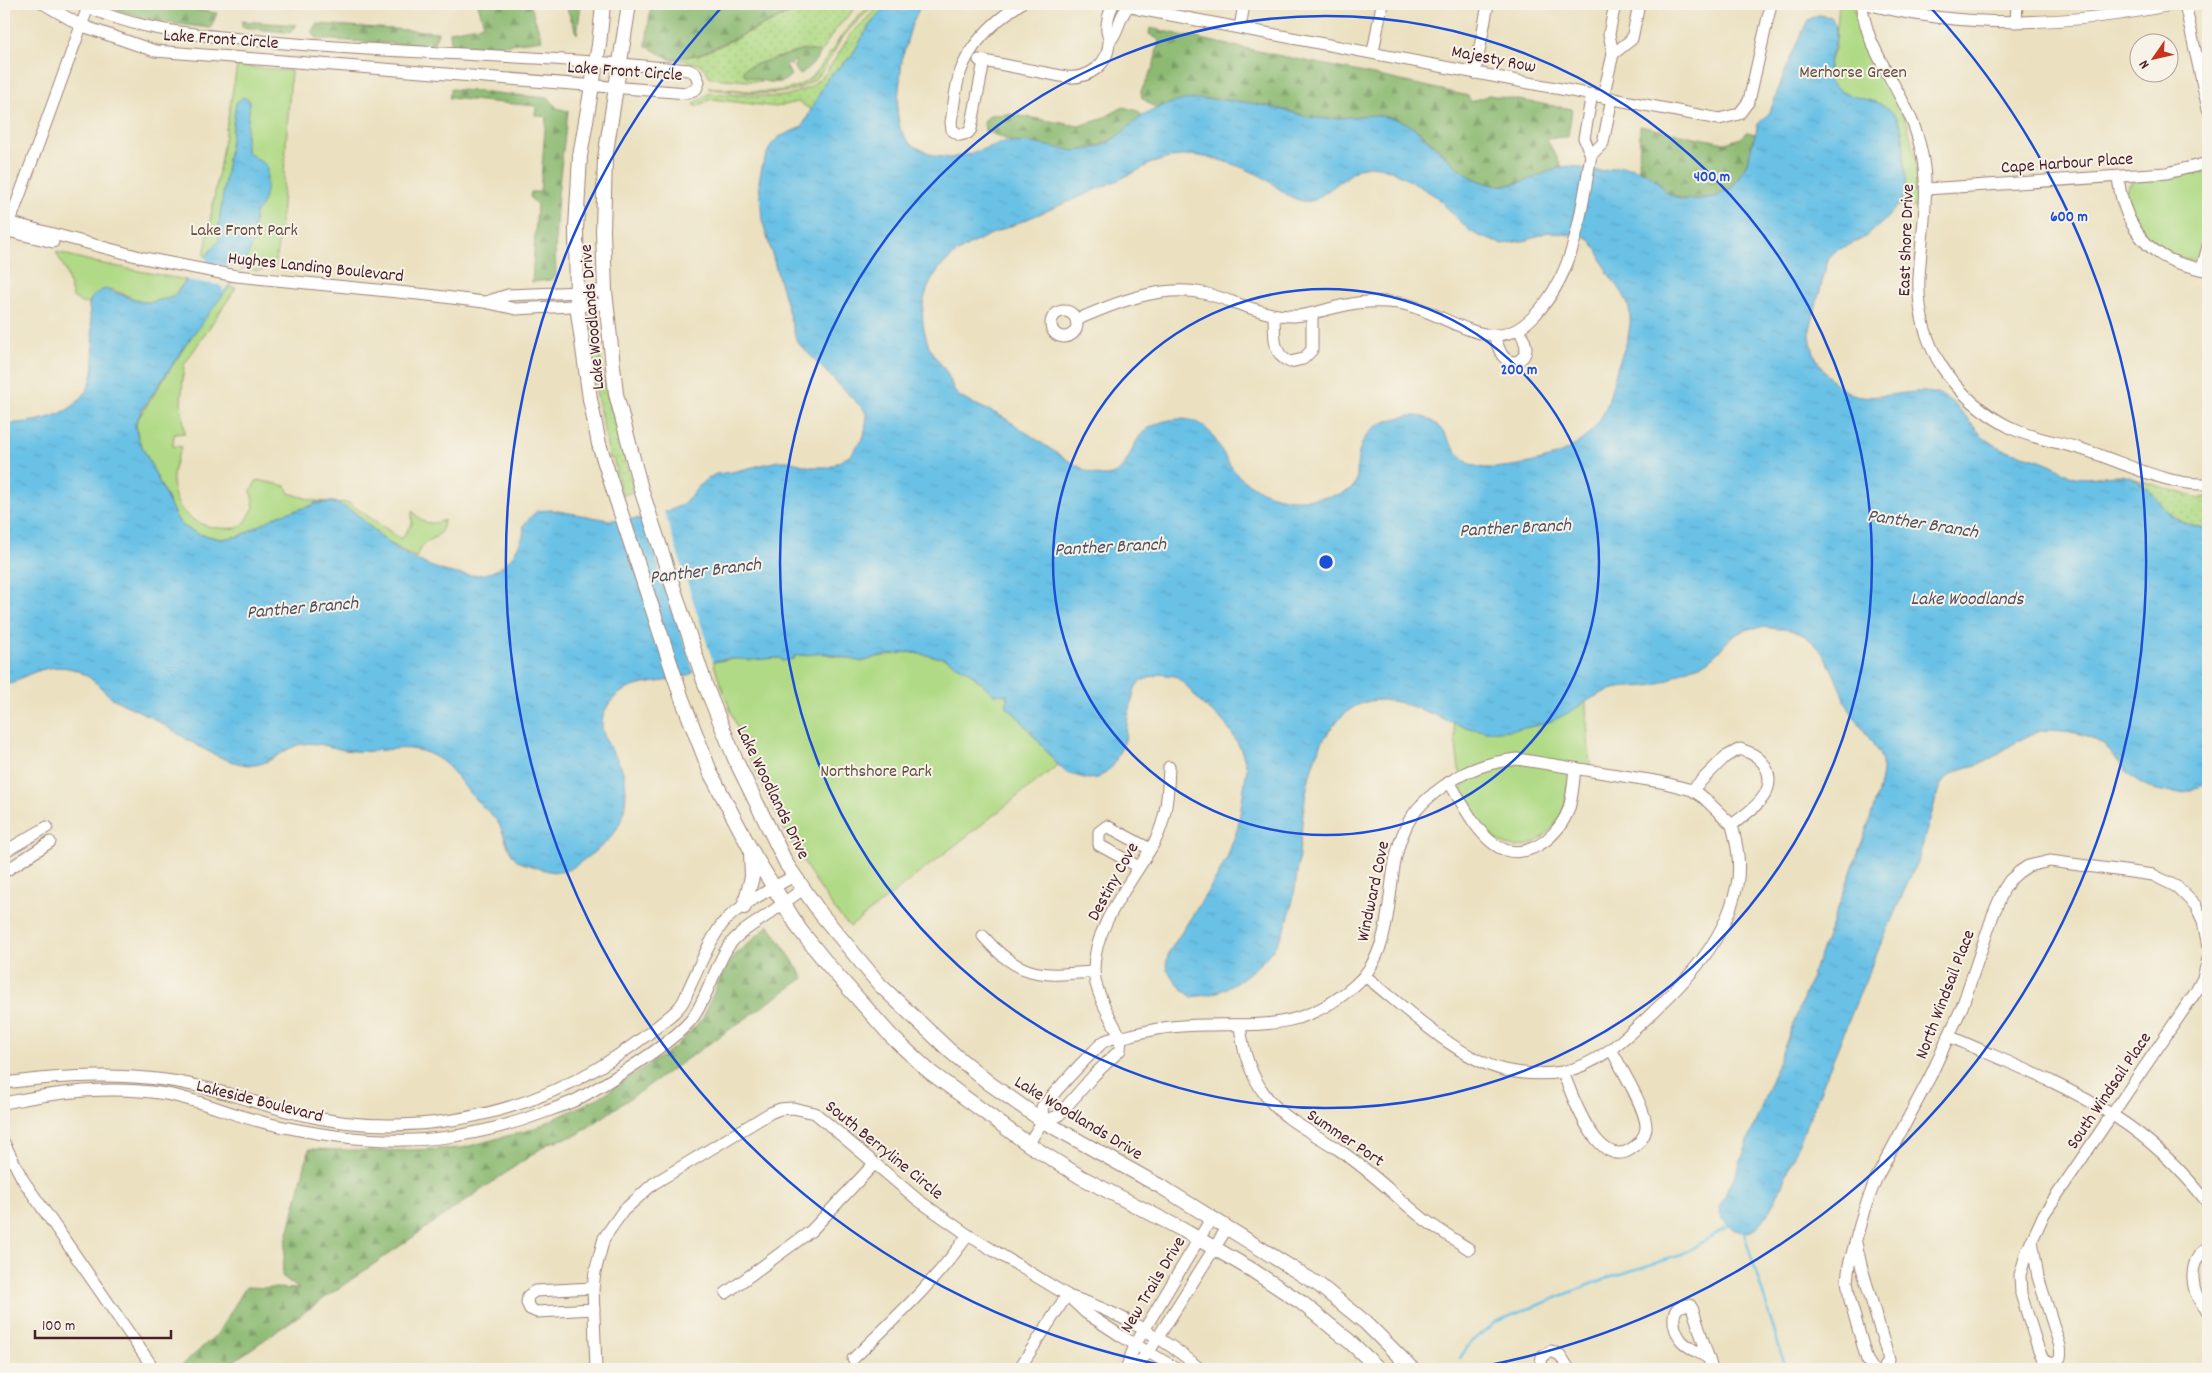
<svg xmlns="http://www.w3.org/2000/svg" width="2212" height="1373" font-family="Dekko,sans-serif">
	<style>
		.grass { fill: url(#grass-dots); stroke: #7d7c58 }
		.forest { fill: url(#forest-firs); stroke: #6b6c4e }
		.park { fill: #b0da85; stroke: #7d7c58 }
		.water { fill: url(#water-ripples); stroke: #5a7088; fill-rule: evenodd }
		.pier { fill: #ebe1c1 }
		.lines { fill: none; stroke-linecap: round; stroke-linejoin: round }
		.stream { stroke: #69c1e6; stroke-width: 2.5 }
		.minor-casing { stroke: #9a8076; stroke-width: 13 }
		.major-casing { stroke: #9a8076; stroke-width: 16 }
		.minor { stroke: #fff; stroke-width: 11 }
		.major { stroke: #fff; stroke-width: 14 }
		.ring { fill: none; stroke: #1d4ed8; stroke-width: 2.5 }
		.labels { text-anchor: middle; stroke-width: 4; stroke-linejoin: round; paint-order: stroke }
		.street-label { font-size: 18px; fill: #4a1f2b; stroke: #f7f3e8 }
		.park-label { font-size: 18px; fill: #644e42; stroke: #f7f3e8 }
		.water-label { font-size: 19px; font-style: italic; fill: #535063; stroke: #f7f3e8 }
		.centre { fill: #1d4ed8; stroke: #f7f3e8; stroke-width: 2.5 }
		.ring-label { font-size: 15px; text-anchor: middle; font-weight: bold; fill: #1d4ed8; stroke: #f7f3e8; stroke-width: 4; stroke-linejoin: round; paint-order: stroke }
	</style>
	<defs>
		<pattern id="grass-dots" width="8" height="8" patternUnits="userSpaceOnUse" patternTransform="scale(1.25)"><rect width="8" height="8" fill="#b0da85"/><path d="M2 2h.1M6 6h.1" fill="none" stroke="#99bb73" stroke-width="1.8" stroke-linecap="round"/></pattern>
		<pattern id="forest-firs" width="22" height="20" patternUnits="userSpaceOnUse" patternTransform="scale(1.25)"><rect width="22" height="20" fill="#8cba72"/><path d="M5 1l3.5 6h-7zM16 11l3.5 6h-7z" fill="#74975e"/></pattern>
		<pattern id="water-ripples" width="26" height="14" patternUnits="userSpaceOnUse" patternTransform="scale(1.25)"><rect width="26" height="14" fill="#69c1e6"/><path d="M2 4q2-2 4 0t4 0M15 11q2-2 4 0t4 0" fill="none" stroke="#5da5c5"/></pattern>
	</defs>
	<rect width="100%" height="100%" fill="#f7f3e8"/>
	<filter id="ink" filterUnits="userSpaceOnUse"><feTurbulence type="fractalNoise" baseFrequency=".02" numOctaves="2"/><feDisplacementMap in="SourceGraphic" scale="10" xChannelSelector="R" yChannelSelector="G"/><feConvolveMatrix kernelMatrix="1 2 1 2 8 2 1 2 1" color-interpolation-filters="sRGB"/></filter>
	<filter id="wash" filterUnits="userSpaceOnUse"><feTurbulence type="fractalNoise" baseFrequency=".0096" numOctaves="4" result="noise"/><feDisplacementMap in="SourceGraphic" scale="20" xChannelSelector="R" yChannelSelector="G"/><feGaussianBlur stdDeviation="1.12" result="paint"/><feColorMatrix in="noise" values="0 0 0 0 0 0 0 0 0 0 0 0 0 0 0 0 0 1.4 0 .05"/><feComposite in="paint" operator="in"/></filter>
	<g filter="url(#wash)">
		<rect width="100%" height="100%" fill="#ebe1c1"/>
		<g class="grass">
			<path d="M809 4H859L835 30 821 52 803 50 745 68V76L754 77 762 82 710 78C704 60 686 61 670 59L707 52Z"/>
			<path d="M871 4H875C865 15 852 25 843 37 832 52 827 70 812 81 784 102 741 91 709 89V87C733 89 759 94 783 90 815 85 823 62 840 38 849 25 861 15 871 4Z"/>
			<polygon points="881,4 887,4 870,25 850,58 834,71 826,81 812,110 798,102 776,107 711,99 696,107 694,104 709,93 776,97 789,95 810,87 826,73 851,34"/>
			<polygon points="591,315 595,325 605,385 634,491 622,496 613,458 610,459 593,377 586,322"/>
			<path d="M2132 478 2198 498 2208 497V529C2196 526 2182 524 2172 516 2157 504 2148 488 2132 478Z"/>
		</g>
		<g class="forest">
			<path d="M104 4H155L217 13 211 28C176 24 136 20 104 4Z"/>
			<polygon points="478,4 530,4 542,40 494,46 451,46 450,31 484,25"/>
			<polygon points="565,4 581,4 577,34"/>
			<polygon points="651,4 809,4 698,55 670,59 646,46"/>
			<polygon points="242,21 297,25 290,33 242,27"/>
			<polygon points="318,24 438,32 434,43 428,46 317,39 312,31"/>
			<path d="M1150 28C1256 52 1363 71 1468 96L1471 102 1489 95 1572 109 1568 137 1546 138 1562 167C1530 181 1497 196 1465 173 1454 166 1446 156 1437 147 1428 140 1418 129 1407 124 1375 108 1350 120 1317 119 1306 118 1296 112 1284 110 1244 102 1197 91 1157 109L1142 98 1141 91 1153 68 1159 40 1149 34Z"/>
			<path d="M803 50 821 52 812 65 800 75 793 66 796 64 794 60 790 66 788 63 785 64 791 75C779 90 759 78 745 76L743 70 747 67Z"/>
			<path d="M451 89 549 98 557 108 568 111C561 166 553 221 556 276L550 280 532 282 537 205 530 198 531 192H540L546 117 535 115 536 106 449 98Z"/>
			<path d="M1123 107 1138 111 1142 116C1122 134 1104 149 1075 151L1013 142 985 131 984 122 990 115 1009 114 1079 126 1102 119Z"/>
			<path d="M1640 126 1725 143 1741 138 1747 132 1756 134C1748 162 1740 195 1706 198 1688 200 1681 200 1665 192L1660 183 1639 169Z"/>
			<polygon points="769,925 804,978 577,1135 549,1143 222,1369 178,1369 217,1334 246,1287 299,1289 282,1276 286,1242 309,1149 383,1151 462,1148 533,1129 600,1097 674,1048 703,1018 718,983 735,955"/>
		</g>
		<g class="park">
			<path d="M1839 4 1850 5 1853 8 1866 47 1907 123 1919 175V207L1898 206C1909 187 1905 181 1904 161 1904 123 1897 106 1858 98 1846 95 1837 92 1829 81V62L1835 49Z"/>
			<polygon points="237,66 291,71 280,235 274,268 256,271 204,256"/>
			<path d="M2203 171 2208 173C2208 195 2212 236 2199 255 2194 262 2189 260 2182 258 2144 244 2137 229 2125 192L2130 184 2134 181 2159 180Z"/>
			<polygon points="56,252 98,263 186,280 173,297 152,302 142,302 111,289 90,300 89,304 81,303 73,297 65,269"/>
			<path d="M227 287 236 288 184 365 181 403 185 433 174 434 173 446 182 447C158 495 183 533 237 528L245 523 254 507 251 491 257 480 286 486 289 493 315 501 349 503 401 539 412 524V510C421 522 430 527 444 520 443 539 431 536 422 547 419 550 417 555 416 558L386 541 353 511 314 505 277 517 240 536 221 539 198 534 183 526 177 519 138 438 136 422 189 340Z"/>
			<path d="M908 652 944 658 961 666 979 681 1007 695V707L1020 719 1058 765 850 927C834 911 823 893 811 874 768 808 739 737 713 662L740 658H781L782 661 793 659V656L821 653 851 659Z"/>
			<path d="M1585 690 1590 767 1568 783C1566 792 1566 805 1562 813 1547 842 1518 860 1490 835 1479 825 1470 806 1462 793L1464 782 1459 769 1452 713Z"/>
		</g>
		<path class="water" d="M887 4H921L911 27 902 59 897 111 900 129 910 144 935 156 950 158 970 154 1003 142 1032 143 1075 151C1113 149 1117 133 1144 115 1160 106 1179 99 1198 99 1227 99 1259 103 1287 111 1297 113 1306 118 1317 118 1352 121 1369 108 1406 123 1412 126 1419 132 1424 137 1446 155 1464 180 1494 185 1521 188 1539 173 1563 167 1576 164 1587 171 1600 171 1607 171 1612 168 1618 167 1637 165 1657 176 1665 192L1682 200 1698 199 1715 197 1732 188 1747 163 1758 124 1770 112 1791 56 1808 20 1818 15 1831 17C1846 40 1823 57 1829 81 1845 103 1875 94 1892 112 1904 124 1904 144 1904 159 1904 168 1907 177 1906 186 1906 203 1874 232 1860 240 1849 246 1835 248 1828 259L1810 329C1809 353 1824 377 1844 390 1870 407 1912 384 1940 395 1962 404 1970 428 1989 441 2006 454 2033 455 2052 465 2060 469 2067 475 2076 477 2094 481 2114 470 2132 478 2148 485 2158 503 2170 514 2180 524 2195 526 2208 529V782C2200 785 2192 791 2183 792 2166 795 2143 787 2130 775 2119 764 2112 751 2099 742 2088 735 2075 732 2062 731 2056 730 2046 730 2040 731 2021 737 2006 749 1990 759 1969 771 1953 764 1939 788L1919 857 1864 983 1780 1190C1766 1217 1753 1252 1721 1218L1720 1206 1738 1169C1777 1061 1822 955 1860 847 1867 829 1884 781 1882 764 1882 760 1880 754 1877 751 1867 732 1851 716 1843 696 1834 674 1823 643 1799 633 1793 630 1785 629 1778 629 1766 627 1754 626 1743 631 1728 637 1722 649 1711 659 1704 666 1693 666 1685 670 1679 673 1673 678 1666 681 1649 690 1629 684 1610 690 1594 695 1581 706 1566 714 1545 726 1522 729 1498 731 1445 736 1390 671 1342 716 1288 768 1310 863 1285 928 1278 946 1265 960 1250 972 1230 989 1218 994 1192 997 1186 994 1169 975 1167 969 1165 964 1168 957 1169 952L1217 877 1227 858 1238 827 1247 768 1241 749 1232 734 1223 721 1201 703 1185 684 1175 676 1159 674 1149 678 1141 681 1135 688 1128 717 1125 740 1113 766 1098 778 1088 779 1067 773 1059 766 1020 719 1007 707V695L993 694 970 672 944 658 908 652 877 657 862 662 826 653 794 656V659L782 661 781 658C770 658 760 660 750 660 740 659 729 658 719 660 707 663 697 672 686 676 657 686 625 678 607 707 592 732 614 749 622 769 629 786 626 815 616 830 611 839 602 846 594 852 584 859 571 872 558 872 551 873 524 864 518 861 508 853 505 835 499 824 492 813 482 807 474 798 460 783 453 766 434 756 405 741 383 754 353 751 335 750 320 741 302 744 283 748 268 767 249 765 215 762 177 731 147 715 136 709 124 705 114 699 105 693 99 685 90 678 61 656 31 672 4 687V424C41 422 85 416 93 372 96 357 91 323 89 306 90 297 97 292 105 289L142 302H152L173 297 219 240 218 229 236 103 243 97 249 100C251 118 243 134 247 152L267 166C267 181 268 203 255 213L254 239 243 268 189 340 142 410 135 425 138 438 177 519 183 526 198 534 221 539 240 536 279 515 314 505V503C322 503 332 501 340 505 359 512 369 528 385 540 413 562 472 591 504 565 512 559 519 546 523 536 524 533 523 528 524 525 527 520 533 515 537 511L552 510 609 520 651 518 682 505 704 481 716 474 732 472 778 461H788L811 467H830L851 455 864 436 867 418 865 411 797 342 762 219 759 181 763 163 771 145 779 137 802 127 826 81 834 71 850 58 870 25ZM1190 155C1214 157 1236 164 1257 174 1277 183 1292 207 1315 200L1359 168 1369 166 1379 167 1393 171 1434 195 1470 231 1479 236 1502 244 1528 240 1547 232 1587 237C1598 247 1601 261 1608 273 1614 283 1623 291 1627 302 1636 326 1624 347 1617 369 1612 385 1610 402 1602 416 1581 455 1534 465 1493 468 1440 472 1457 403 1398 418 1369 425 1359 439 1357 467 1357 473 1358 481 1353 487 1345 497 1306 500 1293 499 1274 498 1250 488 1237 474 1218 453 1215 419 1180 419 1166 419 1145 426 1138 439 1128 454 1126 477 1102 476 1083 475 1026 431 1006 419 999 414 990 411 981 407 973 403 963 400 957 394 952 388 951 381 948 375 943 365 933 357 929 346 919 321 920 296 936 273 955 246 995 233 1025 220 1067 202 1111 185 1152 163L1172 157Z"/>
		<g class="pier">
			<polygon points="205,256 208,263 243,268 222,293 223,288 219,285 186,280"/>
			<polygon points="664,511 714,665 695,675 642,516"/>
		</g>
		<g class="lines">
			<g class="stream">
				<polyline points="1743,1230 1786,1369"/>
				<polyline points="1460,1358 1471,1342 1495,1322 1602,1280 1681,1255 1730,1225"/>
			</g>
		</g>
	</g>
	<g filter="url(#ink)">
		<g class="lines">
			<g class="minor-casing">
				<g id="minor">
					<path d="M44 4 80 25 155 51 687 93 696 89 699 82 695 73 689 70C587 60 485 55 383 50 329 47 275 43 221 37 172 32 126 26 82 4"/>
					<polyline points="1128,4 1139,9 1719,119 1739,114 1749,101 1771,4"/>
					<path d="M1861 4C1864 18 1867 34 1874 47 1890 82 1913 111 1921 150 1931 193 1921 234 1919 278 1916 346 1953 398 2013 429 2032 438 2057 442 2078 448 2120 460 2164 486 2208 484"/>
					<path d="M1867 4C1968 30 2075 25 2176 4"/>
					<polyline points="2185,4 2208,109"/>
					<polyline points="2016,22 2017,4"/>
					<polyline points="1240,28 1244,4"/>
					<path d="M1110 41C1120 30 1118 16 1130 5"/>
					<polyline points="1373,52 1382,4"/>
					<polyline points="1613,54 1632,39 1639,4"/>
					<path d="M979 60 1066 77C1088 79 1108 66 1109 42 1110 38 1107 35 1107 31 1106 23 1110 11 1113 4"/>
					<path d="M984 61 971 129 968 133 960 135 952 130 951 122C954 106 955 88 960 73 970 44 996 20 1020 4"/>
					<polyline points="1475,73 1488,4"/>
					<polyline points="1603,97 1613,54 1609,34 1615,4"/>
					<polyline points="1591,155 1603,143 1612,98"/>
					<path d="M2118 177C2122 215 2140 250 2178 263 2188 266 2198 268 2208 271"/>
					<polyline points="1926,189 2167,173 2208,163"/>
					<polyline points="4,221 144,258 236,276 428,295 484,302 516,309 606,304"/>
					<polyline points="4,230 53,242"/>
					<polyline points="4,238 88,7"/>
					<polyline points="2202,269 2208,246"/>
					<polyline points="486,302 508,295 605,291"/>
					<circle cx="1064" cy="324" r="13"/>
					<path d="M1274 315C1275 331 1271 355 1290 362L1303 359 1312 350V314"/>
					<path d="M1076 320C1115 303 1161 284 1203 293 1234 300 1263 317 1295 316 1313 315 1329 308 1346 305 1363 301 1381 301 1399 303 1431 308 1463 334 1495 335 1511 336 1524 326 1534 316 1576 273 1581 211 1591 155L1584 138 1592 94"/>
					<path d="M1494 335C1499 348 1501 363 1517 362 1532 353 1525 341 1519 329"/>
					<path d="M1449 782C1462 802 1474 829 1494 844 1522 865 1557 839 1568 811 1573 798 1573 783 1575 769"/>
					<path d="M1692 790 1725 757 1740 749C1752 753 1762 758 1767 770 1777 795 1748 812 1732 825"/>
					<polyline points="4,852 47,827"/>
					<polyline points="1139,867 1099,845 1099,832 1107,826 1150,849"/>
					<polyline points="4,872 50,842"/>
					<path d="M983 936C1020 979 1041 976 1094 972"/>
					<path d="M1365 976C1405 1007 1460 1062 1509 1071 1526 1074 1545 1075 1562 1072 1597 1065 1622 1041 1647 1018 1687 980 1725 942 1737 885 1741 864 1737 845 1732 825"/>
					<path d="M1240 1026C1243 1052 1250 1075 1266 1096 1285 1121 1314 1133 1339 1150 1370 1170 1396 1197 1425 1220 1439 1230 1455 1240 1469 1249"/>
					<path d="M1949 1036C2004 1061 2063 1083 2114 1116 2150 1139 2182 1170 2208 1203"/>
					<path d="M1121 1038C1111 1019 1095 993 1094 971 1093 925 1134 880 1155 841 1167 818 1168 793 1169 767"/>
					<path d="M1563 1072C1571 1093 1598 1172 1631 1149 1638 1145 1645 1137 1646 1128 1647 1110 1621 1068 1612 1051"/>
					<path d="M4 1083C56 1076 112 1073 165 1080 211 1086 254 1103 299 1114 400 1139 510 1120 598 1068 621 1054 643 1039 664 1021 669 1016 676 1012 680 1006 685 1001 687 992 690 986 700 965 709 941 723 923 737 906 775 887 794 876"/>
					<path d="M4 1103C57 1092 111 1085 166 1094 200 1100 232 1115 266 1123 364 1146 447 1149 542 1113 553 1109 565 1105 576 1100 604 1085 677 1041 694 1016 707 996 714 971 726 950 736 933 754 925 770 913 781 905 792 897 803 889"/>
					<polyline points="1043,1121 1058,1116 1094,1075 1120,1050 1121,1038"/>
					<polyline points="4,1143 23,1180 154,1369"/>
					<path d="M1028 1144 1043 1121 1042 1107C1059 1088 1075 1069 1094 1051 1097 1048 1101 1043 1105 1041 1112 1037 1123 1038 1131 1035 1144 1032 1157 1028 1171 1027 1244 1019 1291 1040 1354 986 1401 946 1381 877 1406 827 1413 811 1427 798 1441 788 1465 770 1488 762 1517 759L1661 782 1692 790 1704 798 1732 825"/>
					<path d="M2032 1240 2038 1277 2060 1346C2061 1356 2062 1359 2053 1363L2043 1359 2039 1351 2021 1294 2020 1275 2027 1251 2044 1214 2195 993 2203 978 2208 959"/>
					<polyline points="1856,1243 1861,1265 1889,1360 1884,1369"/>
					<path d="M2208 1247C2186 1262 2190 1294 2208 1311"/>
					<polyline points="593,1288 535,1291 528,1296 527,1303 530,1309 537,1312 594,1309"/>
					<polyline points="726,1293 811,1231 874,1164"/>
					<path d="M1071 1297C1113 1310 1167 1339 1200 1369"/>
					<path d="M1708 1358C1701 1353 1687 1348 1681 1340 1672 1328 1668 1303 1690 1305L1693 1310 1712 1369"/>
					<path d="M853 1359C895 1318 934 1283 968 1235"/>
					<polyline points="596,1369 593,1288 595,1272 604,1238 623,1211 653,1184 770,1113 780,1109 793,1108 815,1113 918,1200 968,1235 1067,1295 1086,1313 1121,1336 1177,1369"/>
					<polyline points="1019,1369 1067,1295"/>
					<polyline points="1126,1369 1135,1345 1211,1219"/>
					<polyline points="1132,1369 1148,1353 1227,1228"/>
					<polyline points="1543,1369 1541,1363 1542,1357 1551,1351 1560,1355 1569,1369"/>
					<polyline points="1873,1369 1867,1360 1850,1300 1847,1281 1849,1265 1864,1210 1876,1179 1931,1075 1962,1007 1993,915 2004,889 2010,880 2019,872 2028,866 2050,861 2153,875 2177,887 2196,906 2203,921 2208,947"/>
				</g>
			</g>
			<g class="major-casing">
				<g id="major">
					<polyline points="603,4 599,45 580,156 576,229 577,305 590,399 599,444 616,498 681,696 711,774 751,850 800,930 829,966 892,1037 930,1072 1028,1144 1081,1177 1183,1230 1252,1270 1302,1303 1349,1341 1379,1369"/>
					<polyline points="629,4 605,158 603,230 605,291 616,394 641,489 706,687 736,761 787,865 821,914 880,985 950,1051 989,1083 1043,1121 1165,1189 1319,1285 1366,1323 1412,1369"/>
					<polyline points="744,907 752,877 751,853"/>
				</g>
			</g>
			<use href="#minor" class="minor"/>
			<use href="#major" class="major"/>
		</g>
	</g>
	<g class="ring">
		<circle cx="1326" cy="562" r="273"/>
		<circle cx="1326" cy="562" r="546"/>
		<path d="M1177 1368A820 820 0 0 1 721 8M1931 8A820 820 0 0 1 1475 1368"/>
	</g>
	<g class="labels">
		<g class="street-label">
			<text transform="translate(221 38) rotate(4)" y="6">Lake Front Circle</text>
			<text transform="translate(1494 58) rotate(11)" y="6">Majesty Row</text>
			<text transform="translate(625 70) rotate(4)" y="6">Lake Front Circle</text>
			<text transform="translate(2067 162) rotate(-4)" y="6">Cape Harbour Place</text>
			<text transform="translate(1905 240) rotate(-88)" y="6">East Shore Drive</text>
			<text transform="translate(316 266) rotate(6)" y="6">Hughes Landing Boulevard</text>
			<text transform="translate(591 317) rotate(-95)" y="6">Lake Woodlands Drive</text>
			<text transform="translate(774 792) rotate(64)" y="6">Lake Woodlands Drive</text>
			<text transform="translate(1112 881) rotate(-61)" y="6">Destiny Cove</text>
			<text transform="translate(1372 891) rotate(-78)" y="6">Windward Cove</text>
			<text transform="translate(1944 994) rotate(-69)" y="6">North Windsail Place</text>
			<text transform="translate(2108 1090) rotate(-56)" y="6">South Windsail Place</text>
			<text transform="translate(260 1100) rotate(14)" y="6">Lakeside Boulevard</text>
			<text transform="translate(1079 1117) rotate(31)" y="6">Lake Woodlands Drive</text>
			<text transform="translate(1346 1137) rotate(34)" y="6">Summer Port</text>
			<text transform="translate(885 1149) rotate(39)" y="6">South Berryline Circle</text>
			<text transform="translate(1152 1284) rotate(-59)" y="6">New Trails Drive</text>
		</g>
		<g class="park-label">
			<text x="1853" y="77">Merhorse Green</text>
			<text x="244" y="235">Lake Front Park</text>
			<text x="876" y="776">Northshore Park</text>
		</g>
		<g class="water-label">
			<text transform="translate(1923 522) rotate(9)" y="7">Panther Branch</text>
			<text transform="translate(1515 526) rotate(-3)" y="7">Panther Branch</text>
			<text transform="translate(1110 545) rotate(-3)" y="7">Panther Branch</text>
			<text transform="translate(705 569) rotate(-7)" y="7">Panther Branch</text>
			<text x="1967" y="604">Lake Woodlands</text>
			<text transform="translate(302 606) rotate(-5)" y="7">Panther Branch</text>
		</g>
	</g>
	<circle cx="1326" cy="562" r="8" class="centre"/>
	<g class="ring-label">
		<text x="1712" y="181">400 m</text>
		<text x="2069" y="221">600 m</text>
		<text x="1519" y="374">200 m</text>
	</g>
	<rect width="2212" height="1373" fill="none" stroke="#f7f3e8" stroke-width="20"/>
	<g transform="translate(2154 58) rotate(236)"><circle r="24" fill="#f7f3e8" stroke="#b29e9c"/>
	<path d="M0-4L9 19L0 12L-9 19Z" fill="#c8321e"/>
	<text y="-8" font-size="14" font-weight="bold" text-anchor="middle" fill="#4a1f2b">N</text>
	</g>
	<path d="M35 1330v8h136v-8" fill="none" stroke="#4a1f2b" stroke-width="2.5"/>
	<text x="42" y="1330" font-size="15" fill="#4a1f2b" stroke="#f7f3e8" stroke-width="4" paint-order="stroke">100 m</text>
</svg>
